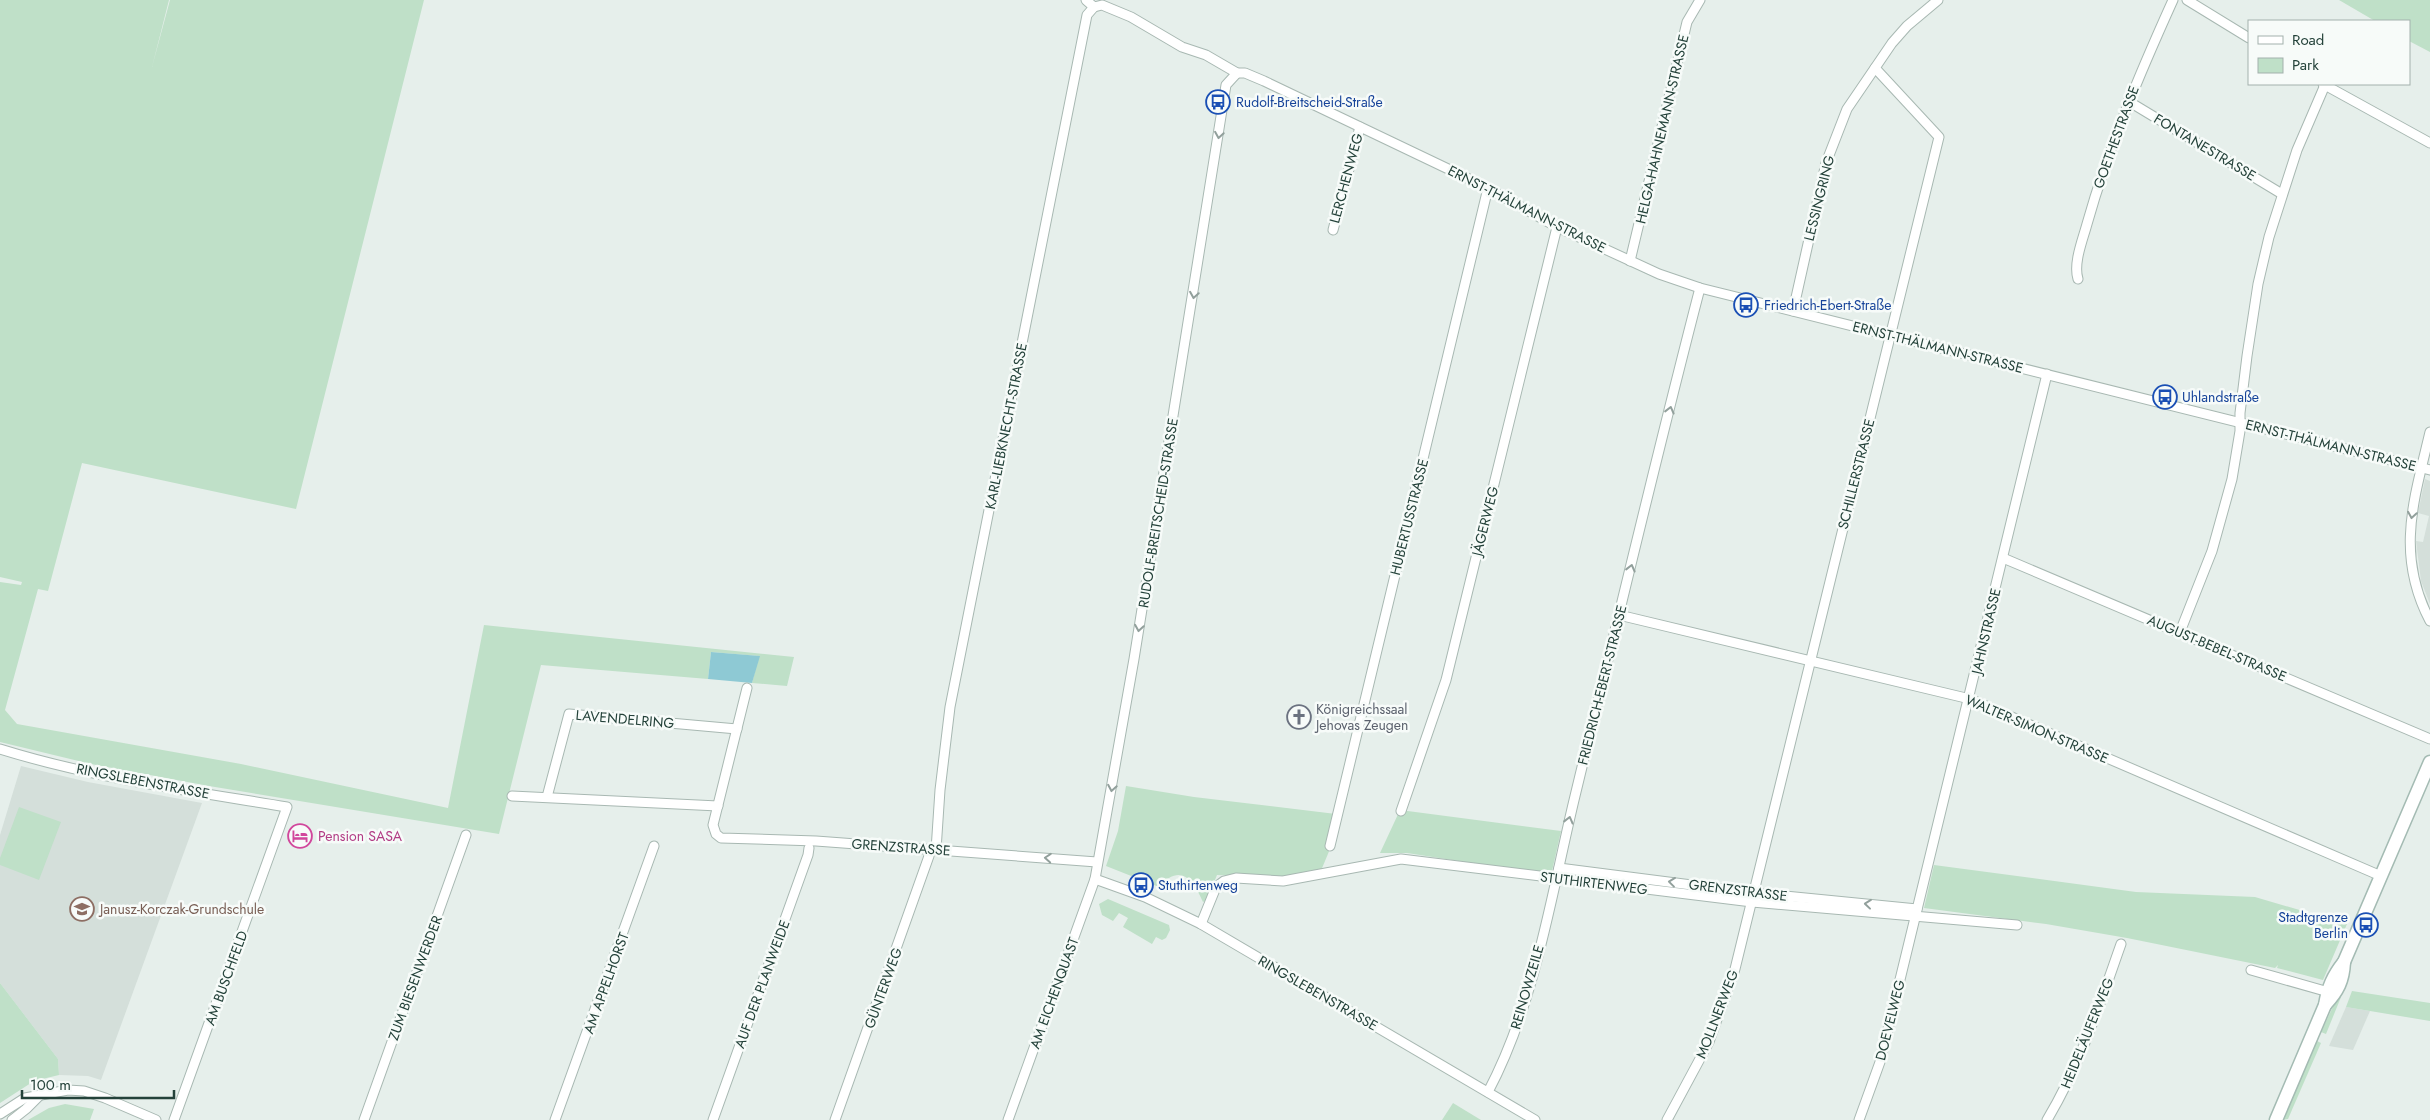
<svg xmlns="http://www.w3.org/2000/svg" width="2430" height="1120" font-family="Jost,sans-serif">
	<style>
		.built { fill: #d4dfda }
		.green { fill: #bfe0c8 }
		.water { fill: #8ec9d4 }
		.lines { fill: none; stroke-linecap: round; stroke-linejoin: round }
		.minor-casing { stroke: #a8b8b2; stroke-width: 11 }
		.secondary-casing { stroke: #a4bbb3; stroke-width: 15 }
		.minor { stroke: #fff; stroke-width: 9 }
		.secondary { stroke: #fff; stroke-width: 12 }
		.oneway { stroke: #92a09c }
		.labels { text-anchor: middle; stroke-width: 5; stroke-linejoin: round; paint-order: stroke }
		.transit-label { font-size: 14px; fill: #164399; stroke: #f7fbf9; text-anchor: start }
		.street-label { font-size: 14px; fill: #24423a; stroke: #f7fbf9 }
		.worship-label { font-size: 14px; fill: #5b616d; stroke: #f7fbf9; text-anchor: start }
		.hotel-label { font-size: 14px; fill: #b23c85; stroke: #f7fbf9; text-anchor: start }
		.education-label { font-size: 14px; fill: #785e54; stroke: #f7fbf9; text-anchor: start }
	</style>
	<rect width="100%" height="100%" fill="#e6efeb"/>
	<g class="built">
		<polygon points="2425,479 2430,481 2430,604 2421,581 2416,541 2423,542 2429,516 2418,513"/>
		<polygon points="21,766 88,782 202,803 101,1080 88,1076 59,1075 58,1059 0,983 0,835"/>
		<polygon points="2346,1007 2370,1011 2353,1050 2329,1046"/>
	</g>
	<g class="green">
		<polygon points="0,0 169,0 152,67 170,0 424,0 296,509 82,463 48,591 38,589 5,710 17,724 241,764 448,808 484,625 794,657 787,686 752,683 759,656 711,652 708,679 541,665 499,834 209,786 91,764 0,742 0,582 21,585 22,582 0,577"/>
		<polygon points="2339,0 2430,0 2430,52 2409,41 2409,21 2375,21"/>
		<path d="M1126 786 1194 797 1336 814 1330 849 1320 873 1289 878 1217 875 1207 900 1203 902C1193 879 1180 863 1159 887L1106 866 1118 831Z"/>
		<polygon points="19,807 61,822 39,880 0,865 0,858"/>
		<polygon points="1400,810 1561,831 1552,871 1549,875 1407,853 1380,853"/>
		<polygon points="1934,865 2136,892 2255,897 2347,924 2323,980 2277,968 2278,965 2275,968 2127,938 2046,924 1924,908"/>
		<polygon points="1566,872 1746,896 1745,898 1564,875"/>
		<polygon points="1108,899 1169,925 1170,930 1166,938 1162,940 1156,937 1152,944 1123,927 1128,918 1119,913 1113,921 1102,915 1099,904"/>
		<polygon points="0,983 58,1059 59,1075 34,1081 0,1103"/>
		<polygon points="2352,991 2430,1003 2430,1021 2346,1007"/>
		<polygon points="2338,996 2341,997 2326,1034 2321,1032"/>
		<polygon points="2317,1041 2321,1043 2288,1119 2282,1120"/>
		<polygon points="1453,1103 1481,1120 1442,1120"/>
		<polygon points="65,1104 94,1109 90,1120 28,1120 49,1108"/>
	</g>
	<polygon class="water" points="711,652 760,656 752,683 708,679"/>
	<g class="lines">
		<g class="minor-casing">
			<g id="minor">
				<polyline points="1086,0 1094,7 1102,5 1131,17 1182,47 1206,55 1237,73 1245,73 1264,81 1488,188 1557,227 1659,274 1700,288 2430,470"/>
				<polyline points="2187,0 2249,38"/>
				<polyline points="2323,84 2430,143"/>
				<polyline points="2128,101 2282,194"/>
				<polyline points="1333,230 1360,127"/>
				<polyline points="1630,261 1687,22 1700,0"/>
				<path d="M2078 279C2073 263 2083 239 2087 224 2109 146 2140 73 2173 0"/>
				<polyline points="1793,311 1826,163 1847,109 1892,43 1907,26 1938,0"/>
				<path d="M2430 432C2414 500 2395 554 2430 621"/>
				<polyline points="2003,558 2430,739"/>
				<polyline points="1619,615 1970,699 2381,876"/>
				<polyline points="2180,632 2212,551 2232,479 2240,431 2240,413 2247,356 2258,284 2269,237 2297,150 2325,85"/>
				<polyline points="747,688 713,825 716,834 721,838 816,841 1097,862"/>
				<path d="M0 749C93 778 191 791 287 807L174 1120"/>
				<polyline points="512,796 718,806"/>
				<polyline points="547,797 569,714 737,729"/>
				<polyline points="1401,811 1446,680 1557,227"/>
				<polyline points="1330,846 1488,188"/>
				<polyline points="936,850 940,790 950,707 1087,15 1094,7"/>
				<polyline points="1559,868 1754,893 1917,909"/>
				<polyline points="1095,879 1145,897 1201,924 1535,1120"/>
				<polyline points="1201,924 1216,887 1224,881 1236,878 1283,881 1401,859 1752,902 2017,925"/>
				<polyline points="2251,970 2332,993"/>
				<path d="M1488 1092C1536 1001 1551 895 1575 796 1616 627 1656 457 1700 288"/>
				<polyline points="0,1114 25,1098 68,1090 84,1091 105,1098 156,1120"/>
				<polyline points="12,1120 26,1109 39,1096"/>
				<polyline points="364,1120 466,835"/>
				<polyline points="555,1120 654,846"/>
				<polyline points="713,1120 808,855 809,848"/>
				<polyline points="835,1120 929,856"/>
				<polyline points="1008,1120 1095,879 1134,659 1226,85 1237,73"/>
				<polyline points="1667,1120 1709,1042 1735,969 1939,137 1875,68"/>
				<polyline points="1859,1120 1880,1062 2047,374"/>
				<path d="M2047 1120C2081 1063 2099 1006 2121 944"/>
			</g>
		</g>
		<g class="secondary-casing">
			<g id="secondary">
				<path d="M2325 1005C2338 991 2343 981 2344 962"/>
				<path d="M2276 1120 2325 1005C2328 987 2333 976 2344 962L2430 762"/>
			</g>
		</g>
		<use href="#minor" class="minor"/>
		<use href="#secondary" class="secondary"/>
	</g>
	<defs><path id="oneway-chevron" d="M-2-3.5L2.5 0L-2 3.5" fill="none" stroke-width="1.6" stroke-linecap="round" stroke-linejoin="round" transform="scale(1.25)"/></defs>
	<g class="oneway">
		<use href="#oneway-chevron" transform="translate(1219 135) rotate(99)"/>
		<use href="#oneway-chevron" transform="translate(1194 295) rotate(99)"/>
		<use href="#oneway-chevron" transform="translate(1670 410) rotate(-76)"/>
		<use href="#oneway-chevron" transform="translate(2412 515) rotate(99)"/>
		<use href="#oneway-chevron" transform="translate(1631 568) rotate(-76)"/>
		<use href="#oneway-chevron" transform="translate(1139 628) rotate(99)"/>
		<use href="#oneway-chevron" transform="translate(1112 788) rotate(100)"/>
		<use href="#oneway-chevron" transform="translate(1569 820) rotate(-76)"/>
		<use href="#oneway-chevron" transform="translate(1048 858) rotate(-176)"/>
		<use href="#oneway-chevron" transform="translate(1672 882) rotate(-173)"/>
		<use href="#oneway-chevron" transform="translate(1868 904) rotate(-174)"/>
	</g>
	<defs>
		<g id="bus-ring" transform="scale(1.25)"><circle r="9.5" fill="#f7fbf9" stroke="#1a4fb4" stroke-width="1.5"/><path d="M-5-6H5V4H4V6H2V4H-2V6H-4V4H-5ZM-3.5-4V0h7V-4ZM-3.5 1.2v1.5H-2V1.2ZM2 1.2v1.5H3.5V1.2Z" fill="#1a4fb4"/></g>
		<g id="church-ring" transform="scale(1.25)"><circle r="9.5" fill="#f7fbf9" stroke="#6b7280" stroke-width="1.5"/><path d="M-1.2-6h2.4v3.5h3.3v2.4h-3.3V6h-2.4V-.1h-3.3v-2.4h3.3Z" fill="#6b7280"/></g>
		<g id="hotel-ring" transform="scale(1.25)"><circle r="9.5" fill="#f7fbf9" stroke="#d1479c" stroke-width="1.5"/><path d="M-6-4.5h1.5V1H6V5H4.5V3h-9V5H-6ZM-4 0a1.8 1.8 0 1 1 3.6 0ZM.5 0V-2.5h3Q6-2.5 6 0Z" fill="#d1479c"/></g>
		<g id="school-ring" transform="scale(1.25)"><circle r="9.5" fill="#f7fbf9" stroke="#8d6e63" stroke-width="1.5"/><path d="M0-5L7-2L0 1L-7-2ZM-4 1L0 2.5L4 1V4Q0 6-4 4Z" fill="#8d6e63"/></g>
	</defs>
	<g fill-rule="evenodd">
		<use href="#bus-ring" x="1218" y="102"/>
		<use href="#bus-ring" x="1746" y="305"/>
		<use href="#bus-ring" x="2165" y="397"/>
		<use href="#church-ring" x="1299" y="717"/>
		<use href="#hotel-ring" x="300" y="836"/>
		<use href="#bus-ring" x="1141" y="885"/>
		<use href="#school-ring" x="82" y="909"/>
		<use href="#bus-ring" x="2366" y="925"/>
	</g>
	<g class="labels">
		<g class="transit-label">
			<text x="1236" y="107">Rudolf-Breitscheid-Straße</text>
			<text x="1764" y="310">Friedrich-Ebert-Straße</text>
			<text x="2182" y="402">Uhlandstraße</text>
			<text x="1158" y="890">Stuthirtenweg</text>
			<text x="2348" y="922" text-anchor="end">Stadtgrenze<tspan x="2348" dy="16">Berlin</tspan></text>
		</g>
		<g class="street-label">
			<text transform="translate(1662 129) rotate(-77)" y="5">HELGA-HAHNEMANN-STRASSE</text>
			<text transform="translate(2116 137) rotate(-70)" y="5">GOETHESTRASSE</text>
			<text transform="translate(2205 147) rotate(31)" y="5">FONTANESTRASSE</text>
			<text transform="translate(1346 178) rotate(-75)" y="5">LERCHENWEG</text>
			<text transform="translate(1819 198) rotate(-76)" y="5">LESSINGRING</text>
			<text transform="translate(1527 209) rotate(27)" y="5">ERNST-THÄLMANN-STRASSE</text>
			<text transform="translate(1938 347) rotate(14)" y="5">ERNST-THÄLMANN-STRASSE</text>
			<text transform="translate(1006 426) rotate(-79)" y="5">KARL-LIEBKNECHT-STRASSE</text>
			<text transform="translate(2331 445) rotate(14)" y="5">ERNST-THÄLMANN-STRASSE</text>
			<text transform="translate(1856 474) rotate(-76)" y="5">SCHILLERSTRASSE</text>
			<text transform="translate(1158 513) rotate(-81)" y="5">RUDOLF-BREITSCHEID-STRASSE</text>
			<text transform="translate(1409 517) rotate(-76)" y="5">HUBERTUSSTRASSE</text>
			<text transform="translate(1485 521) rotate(-76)" y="5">JÄGERWEG</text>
			<text transform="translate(1986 631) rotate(-77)" y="5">JAHNSTRASSE</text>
			<text transform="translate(2217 648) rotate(23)" y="5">AUGUST-BEBEL-STRASSE</text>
			<text transform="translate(1602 685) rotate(-76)" y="5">FRIEDRICH-EBERT-STRASSE</text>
			<text transform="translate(625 719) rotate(5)" y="5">LAVENDELRING</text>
			<text transform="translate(2037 729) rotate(23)" y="5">WALTER-SIMON-STRASSE</text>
			<text transform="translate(143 781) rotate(11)" y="5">RINGSLEBENSTRASSE</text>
			<text transform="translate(901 847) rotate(4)" y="5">GRENZSTRASSE</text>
			<text transform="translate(1594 883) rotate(7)" y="5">STUTHIRTENWEG</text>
			<text transform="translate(1738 890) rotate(7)" y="5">GRENZSTRASSE</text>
			<text transform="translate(226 978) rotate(-70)" y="5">AM BUSCHFELD</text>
			<text transform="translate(415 978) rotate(-70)" y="5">ZUM BIESENWERDER</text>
			<text transform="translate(606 983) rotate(-70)" y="5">AM APPELHORST</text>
			<text transform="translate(762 984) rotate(-70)" y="5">AUF DER PLANWEIDE</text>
			<text transform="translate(1527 987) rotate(-74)" y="5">REINOWZEILE</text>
			<text transform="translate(883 988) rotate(-70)" y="5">GÜNTERWEG</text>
			<text transform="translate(1054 993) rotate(-70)" y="5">AM EICHENQUAST</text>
			<text transform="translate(1318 993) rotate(30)" y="5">RINGSLEBENSTRASSE</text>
			<text transform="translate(1717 1014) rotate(-69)" y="5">MOLLNERWEG</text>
			<text transform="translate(1890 1020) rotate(-76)" y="5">DOEVELWEG</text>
			<text transform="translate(2087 1033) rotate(-68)" y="5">HEIDELÄUFERWEG</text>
		</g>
		<g class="worship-label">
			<text x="1316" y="714">Königreichssaal<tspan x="1316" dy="16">Jehovas Zeugen</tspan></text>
		</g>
		<g class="hotel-label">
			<text x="318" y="841">Pension SASA</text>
		</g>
		<g class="education-label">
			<text x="100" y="914">Janusz-Korczak-Grundschule</text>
		</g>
	</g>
	<rect x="2248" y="20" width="162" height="65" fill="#f7fbf9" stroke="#a3b1ad"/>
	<rect x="2258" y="36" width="25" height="8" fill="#ffffff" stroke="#a3b1ad"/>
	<text x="2292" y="45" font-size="15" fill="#24423a">Road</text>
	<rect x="2258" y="58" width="25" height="15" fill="#bfe0c8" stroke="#a3b1ad"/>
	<text x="2292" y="70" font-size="15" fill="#24423a">Park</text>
	<path d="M22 1090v8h152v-8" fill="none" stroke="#24423a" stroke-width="2.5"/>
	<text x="30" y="1090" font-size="15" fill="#24423a" stroke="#f7fbf9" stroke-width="4" paint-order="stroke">100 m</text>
</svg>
